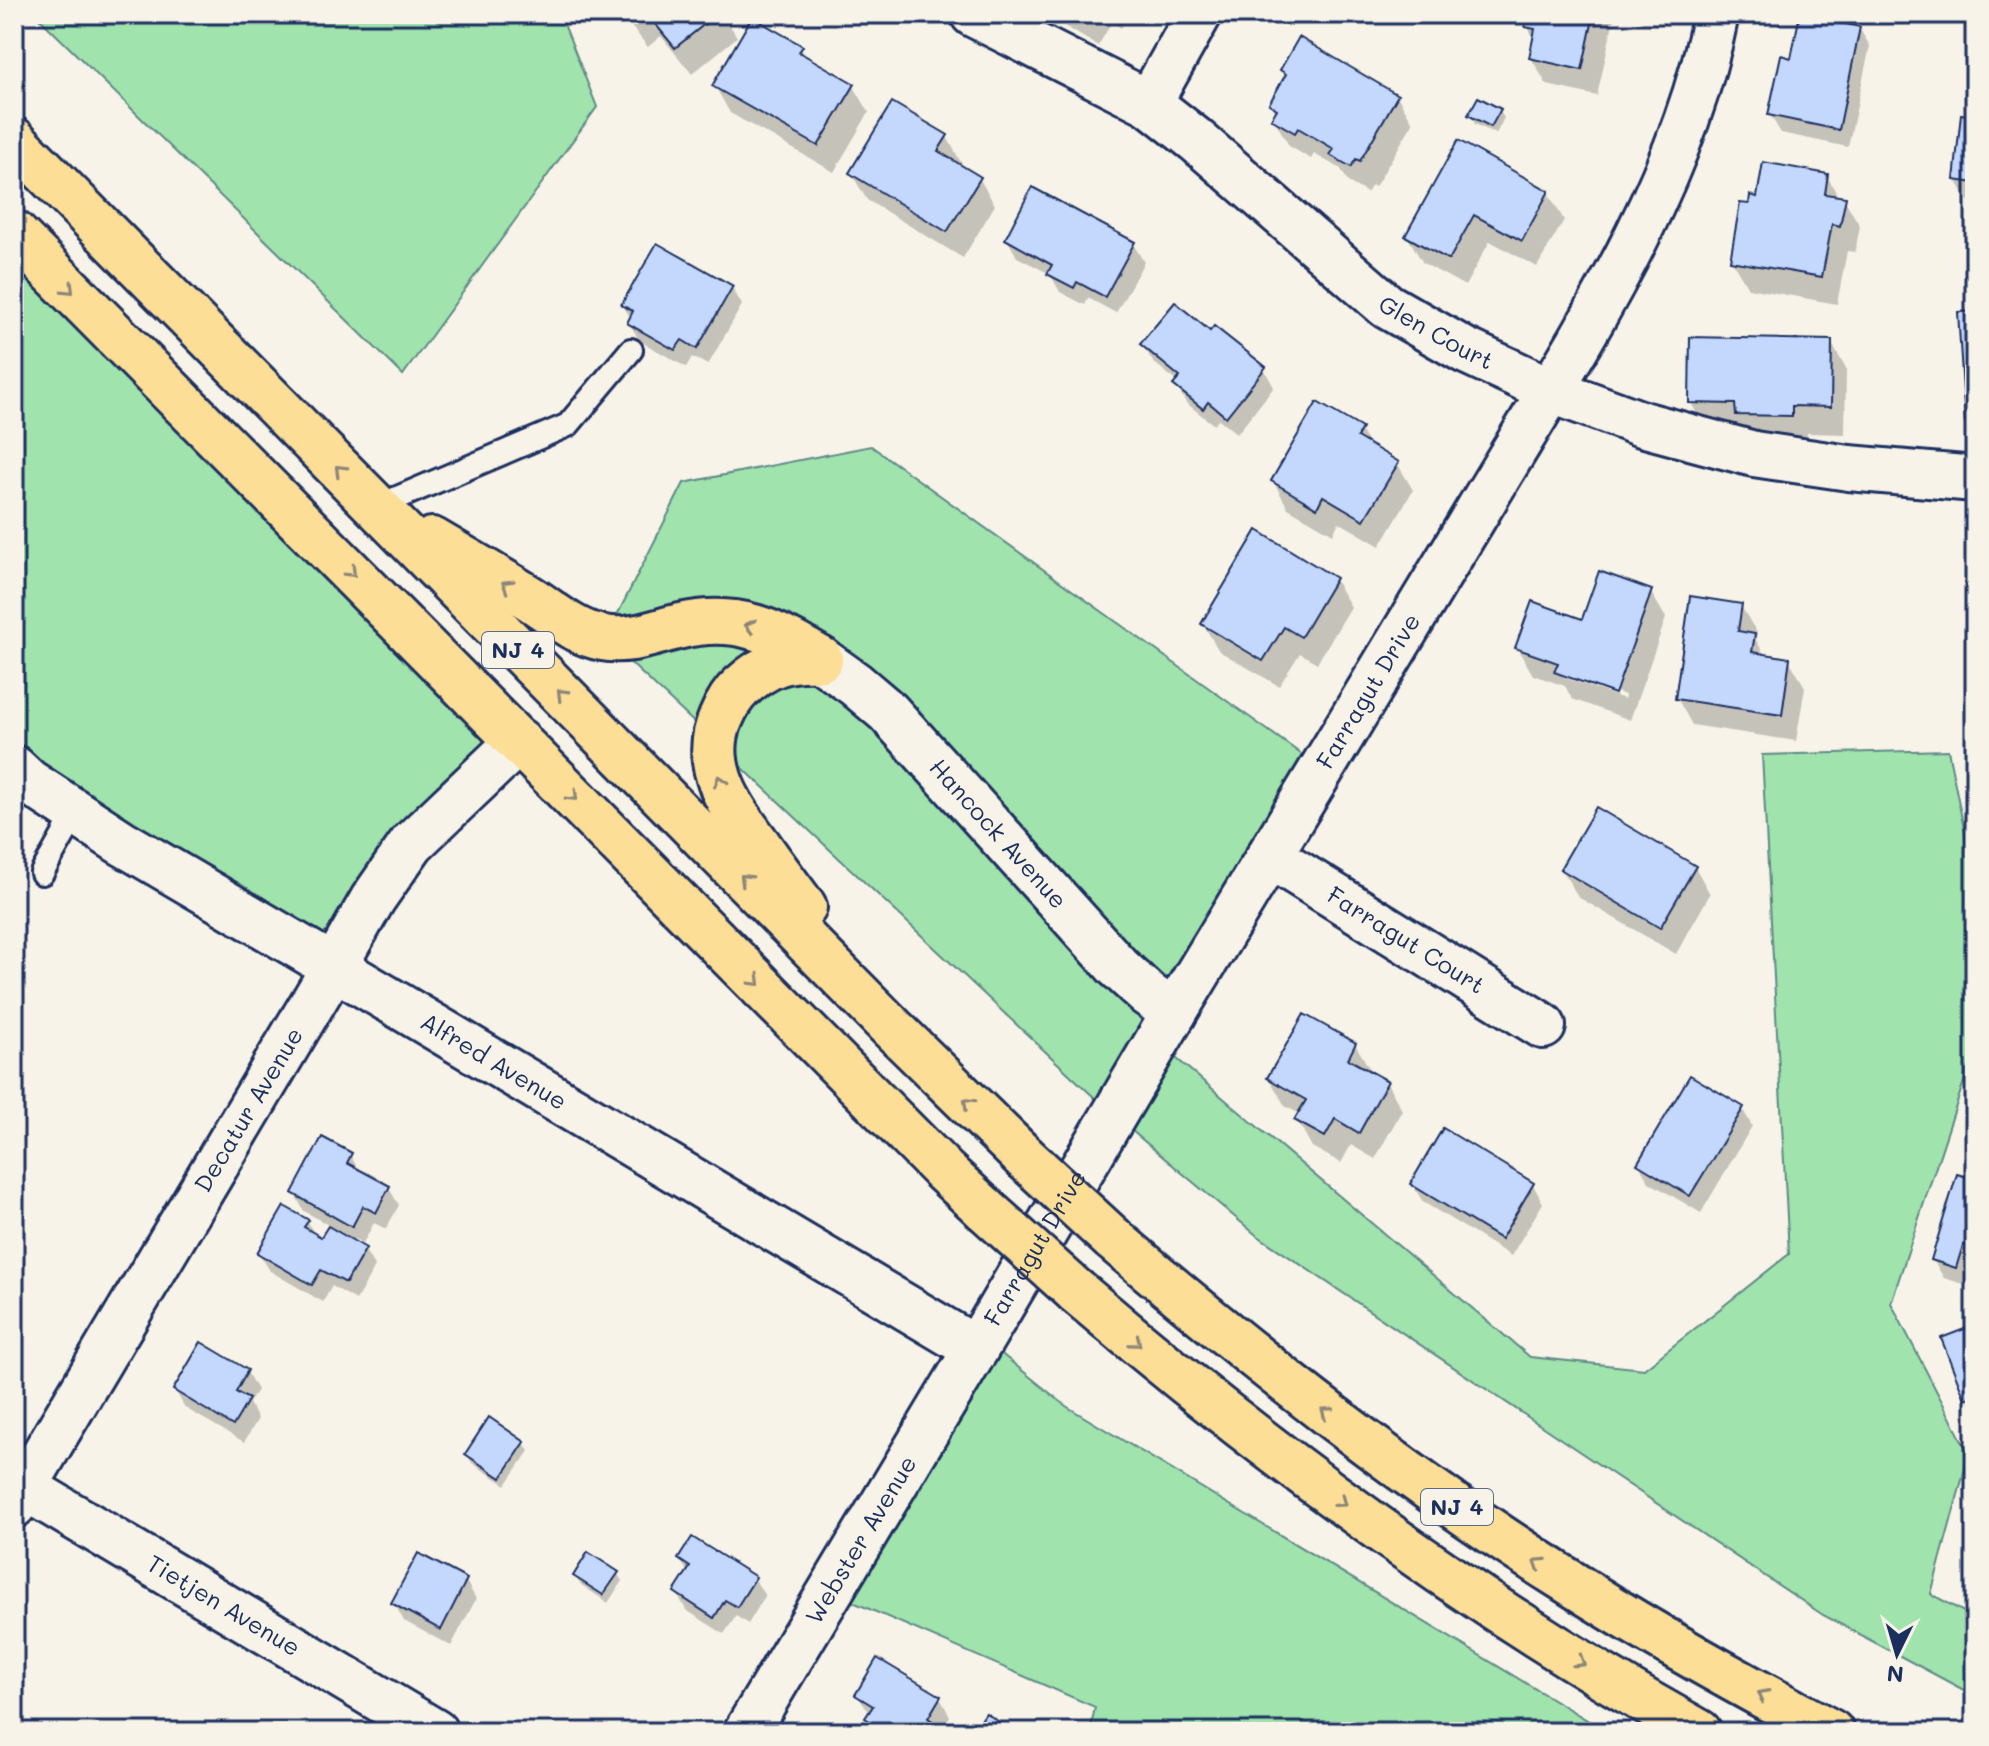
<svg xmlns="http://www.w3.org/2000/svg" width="1989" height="1746" font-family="Mali,sans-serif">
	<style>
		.green { fill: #a0e3ad; stroke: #5e8986; stroke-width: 2 }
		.shadow { fill: #0003; fill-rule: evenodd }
		.building { fill: #c4d7fd; stroke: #1b2f5e; stroke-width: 2 }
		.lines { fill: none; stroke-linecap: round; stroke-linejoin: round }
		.lane-casing { stroke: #1b2f5e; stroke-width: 28 }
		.street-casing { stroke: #1b2f5e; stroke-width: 50 }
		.secondary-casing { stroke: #1b2f5e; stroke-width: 50 }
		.highway-casing { stroke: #1b2f5e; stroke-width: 50 }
		.lane { stroke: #f7f3e8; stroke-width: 22 }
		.street { stroke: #f7f3e8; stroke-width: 44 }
		.secondary { stroke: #f7f3e8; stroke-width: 44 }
		.highway { stroke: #fcde96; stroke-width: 44 }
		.highway-bridge-casing { stroke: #1b2f5e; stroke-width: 50; stroke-linecap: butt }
		.highway-bridge { stroke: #fcde96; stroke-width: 44 }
		.oneway { stroke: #8c867a }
		.labels { text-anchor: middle; stroke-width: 7; stroke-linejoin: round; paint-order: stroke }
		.shield { fill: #f7f3e8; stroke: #5d6a87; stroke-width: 2 }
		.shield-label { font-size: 22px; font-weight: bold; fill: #1b2f5e }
		.street-label { font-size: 24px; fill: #1b2f5e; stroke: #f7f3e8 }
	</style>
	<rect width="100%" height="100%" fill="#f7f3e8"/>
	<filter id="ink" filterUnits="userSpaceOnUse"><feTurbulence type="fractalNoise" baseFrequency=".0125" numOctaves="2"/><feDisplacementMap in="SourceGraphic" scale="16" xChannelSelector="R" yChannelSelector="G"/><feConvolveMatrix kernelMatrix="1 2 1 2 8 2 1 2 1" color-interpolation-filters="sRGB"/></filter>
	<g filter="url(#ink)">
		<g class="green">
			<polygon points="35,14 560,14 597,107 403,375"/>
			<polygon points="14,233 519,741 334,967 14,768"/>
			<polygon points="871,446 1322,769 1157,1042 1530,1357 1644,1369 1789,1254 1762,755 1948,750 1975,883 1975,1048 1891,1303 1969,1454 1931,1594 1975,1618 1975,1696 1823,1615 1255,1234 1113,1115 605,639 684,483"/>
			<polygon points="982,1338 1066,1406 1607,1732 1090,1732 1095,1707 830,1592"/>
		</g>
		<g class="shadow">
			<polygon points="621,14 723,14 737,37 692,74 661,36 648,47"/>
			<polygon points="1049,14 1129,14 1121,28 1112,22 1098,46 1051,18"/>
			<polygon points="1530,14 1615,14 1597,96 1547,85 1531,58 1535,40 1527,26"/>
			<polygon points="1859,28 1870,46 1848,147 1781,133 1770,115 1793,60"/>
			<polygon points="801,48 808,60 853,85 869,112 834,172 730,113 715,86"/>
			<polygon points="1282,70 1397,96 1413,123 1375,187 1372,185 1367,193 1348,182 1341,169 1314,154 1311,159 1289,146 1274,119 1277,114 1271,104 1287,77"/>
			<polygon points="1499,110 1504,118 1496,134 1475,124 1471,115"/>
			<polygon points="1975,118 1975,207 1972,207 1956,180"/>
			<polygon points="947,137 962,164 961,167 979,178 995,205 963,258 867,200 851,173"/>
			<polygon points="1458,143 1548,193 1564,220 1537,267 1490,241 1465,286 1423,263 1407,236"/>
			<polygon points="1827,176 1839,198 1844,199 1860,226 1855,252 1847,251 1837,304 1748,288 1732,261 1750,207 1759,199"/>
			<polygon points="1007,239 1133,244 1144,262 1116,313 1088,298 1085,305 1060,292 1050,274 1017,257"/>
			<polygon points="732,287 742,305 708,365 692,357 686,367 640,341 629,323 631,319 623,305"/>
			<polygon points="1975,313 1975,436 1966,422"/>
			<polygon points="1211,334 1264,369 1274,387 1237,434 1219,419 1214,425 1186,403 1176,385 1178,382 1153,362 1142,344"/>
			<polygon points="1831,342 1846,369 1845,434 1807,433 1806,443 1706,430 1691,403"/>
			<polygon points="1360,430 1370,447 1397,463 1413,490 1380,546 1339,522 1333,534 1288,508 1273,481"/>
			<polygon points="1335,580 1351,607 1317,663 1300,653 1279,686 1219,651 1203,624"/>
			<path d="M1650 591 1666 618 1630 720 1572 699 1565 686 1533 675 1517 648ZM1563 673 1625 695 1624 699 1563 677Z"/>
			<polygon points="1741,606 1757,633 1756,640 1765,656 1789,660 1805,687 1796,741 1692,725 1677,698"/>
			<polygon points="1695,867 1710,894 1676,954 1578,897 1562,869"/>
			<polygon points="1355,1044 1371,1071 1387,1083 1402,1110 1375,1159 1351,1145 1341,1163 1312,1147 1297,1120 1300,1114 1285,1106 1269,1078"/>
			<polygon points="1742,1108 1752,1126 1701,1213 1649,1182 1639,1164"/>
			<polygon points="350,1155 360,1172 388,1187 399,1205 386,1229 374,1223 363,1243 354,1239 352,1242 364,1249 375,1267 356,1300 332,1286 323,1302 270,1271 259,1253 307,1222 316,1236 322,1240 330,1226 304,1211 294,1193"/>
			<polygon points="1975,1181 1975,1263 1973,1262 1966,1285 1944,1278 1933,1260"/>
			<polygon points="1412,1184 1533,1185 1543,1203 1511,1256 1423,1202"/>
			<polygon points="1975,1327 1975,1412 1967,1398"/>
			<polygon points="247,1372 257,1390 249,1403 258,1419 244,1442 185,1408 175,1390"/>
			<polygon points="524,1443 529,1451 506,1485 472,1463 467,1454"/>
			<polygon points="680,1559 754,1578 765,1596 748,1624 736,1616 724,1634 686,1610 676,1592 688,1573"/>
			<polygon points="617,1573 622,1581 608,1603 580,1584 575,1576"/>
			<polygon points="466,1581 476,1599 451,1646 404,1621 394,1603"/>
			<polygon points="878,1661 940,1698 950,1716 941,1732 875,1732 867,1718 870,1714 857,1695"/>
		</g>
		<g class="building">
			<polygon points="647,14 717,14 675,48"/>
			<polygon points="1528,14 1594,14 1582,70 1529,58 1535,29 1525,27"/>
			<polygon points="1800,14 1860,27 1839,130 1768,115 1781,55 1791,58"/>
			<polygon points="752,17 803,46 799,52 855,84 818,146 712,86"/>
			<polygon points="1299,37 1398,95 1360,161 1356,159 1351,167 1330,155 1334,149 1298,128 1295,133 1271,119 1277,109 1269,104 1286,74 1280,70"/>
			<polygon points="1478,97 1501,109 1491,127 1468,115"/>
			<polygon points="892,102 948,135 938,151 981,177 947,232 849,173"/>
			<polygon points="1961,114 1975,116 1975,183 1954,180"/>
			<polygon points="1458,140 1549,191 1522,241 1474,215 1449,260 1405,236"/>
			<polygon points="1763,162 1828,174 1825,194 1846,197 1840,226 1832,224 1822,277 1730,261 1740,203 1749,204 1750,195 1757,197"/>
			<polygon points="1032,187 1135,242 1105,297 1077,282 1074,288 1047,274 1052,265 1005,239"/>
			<polygon points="657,243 733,286 697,349 682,340 675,350 627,323 633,311 621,305"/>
			<polygon points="1175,302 1210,331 1214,326 1266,367 1226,417 1208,402 1203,409 1173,385 1180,377 1140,344"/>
			<polygon points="1975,311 1975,422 1965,422 1958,312"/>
			<polygon points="1690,337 1832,340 1831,407 1792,406 1792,416 1736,415 1735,404 1689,403"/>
			<polygon points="1317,402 1362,428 1357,437 1399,462 1364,520 1323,496 1317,508 1271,481"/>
			<polygon points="1257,530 1336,578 1301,637 1284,627 1263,661 1201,624"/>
			<polygon points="1599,571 1652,590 1615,694 1554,672 1558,663 1515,648 1532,601 1582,619"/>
			<polygon points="1690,596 1742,604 1738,631 1755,634 1752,652 1790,658 1782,715 1675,699"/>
			<polygon points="1975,626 1975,665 1969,627"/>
			<polygon points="1596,807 1696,866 1660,928 1560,869"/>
			<polygon points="1304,1014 1356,1043 1348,1059 1388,1081 1359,1133 1335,1119 1325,1137 1294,1120 1306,1100 1267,1078"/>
			<polygon points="1690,1075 1744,1107 1690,1196 1637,1164"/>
			<polygon points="1443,1128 1534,1183 1501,1239 1410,1184"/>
			<polygon points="322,1137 352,1153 347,1163 390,1186 376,1213 363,1206 352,1227 292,1193"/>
			<polygon points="1957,1174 1975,1179 1975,1249 1963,1245 1956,1268 1931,1260"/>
			<polygon points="284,1206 309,1220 304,1227 321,1237 328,1226 366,1248 346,1283 321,1270 312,1285 257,1253"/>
			<polygon points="1975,1325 1975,1395 1965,1399 1941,1338"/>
			<polygon points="201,1342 248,1370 236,1392 249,1399 233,1426 173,1390"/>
			<polygon points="489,1417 525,1442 501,1478 465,1454"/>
			<polygon points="692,1537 756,1577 737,1607 725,1600 714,1618 674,1592 690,1567 678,1559"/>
			<polygon points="588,1552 619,1572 603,1595 573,1576"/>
			<polygon points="418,1553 467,1579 441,1630 391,1603"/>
			<polygon points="877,1658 941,1696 928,1718 937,1724 933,1732 887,1732 865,1718 873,1706 855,1695"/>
			<polygon points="986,1713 1014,1732 973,1732"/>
		</g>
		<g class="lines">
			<g class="lane-casing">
				<g id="lane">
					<polyline points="376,507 568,425 631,350"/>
					<polyline points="42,873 76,813"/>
				</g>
			</g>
			<g class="street-casing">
				<g id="street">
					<path id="s1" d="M973 14 1149 103 1196 140 1387 306 1464 350 1550 390 1642 424 1754 454 1849 468 1975 479"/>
					<polyline points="1149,103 1199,14"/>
					<polyline points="14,768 29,782 121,842 334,967 14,1505"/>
					<path id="s2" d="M1270 856 1543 1026"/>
					<path id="s3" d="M1174 1013C1276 846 1376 679 1477 512 1571 354 1680 197 1716 14"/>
					<path id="s4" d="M14 1481 435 1732"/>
				</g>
			</g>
			<g class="secondary-casing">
				<g id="secondary">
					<path id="s5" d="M519 741 412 843 373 899 334 967 976 1349"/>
					<path id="s6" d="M746 1732 976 1349 1174 1013 1146 993 1118 967 888 712 855 684 820 659"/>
				</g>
			</g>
			<g class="highway-casing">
				<g id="highway">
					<polyline points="14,140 892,1028 1024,1157"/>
					<polyline points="14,233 944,1171 986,1210"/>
					<path d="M432 540C464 559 496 577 528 597 552 612 574 633 603 638 631 643 654 632 681 626 737 613 773 631 820 659"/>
					<path d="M804 907C789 887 774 867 760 847 732 810 700 766 721 718 726 706 732 695 741 687 766 664 787 657 820 659"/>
					<path d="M1113 1239C1256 1361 1404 1478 1563 1578 1650 1634 1740 1684 1831 1732"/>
					<path d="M1076 1291C1270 1457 1476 1608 1699 1732"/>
				</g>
			</g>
			<use href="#lane" class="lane"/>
			<use href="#street" class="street"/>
			<use href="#secondary" class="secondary"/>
			<use href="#highway" class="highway"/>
			<g class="highway-bridge-casing">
				<g id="highway-bridge">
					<polyline points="1024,1157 1113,1239"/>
					<polyline points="986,1210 1076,1291"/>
				</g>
			</g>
			<use href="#highway-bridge" class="highway-bridge"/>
		</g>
		<defs><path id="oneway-chevron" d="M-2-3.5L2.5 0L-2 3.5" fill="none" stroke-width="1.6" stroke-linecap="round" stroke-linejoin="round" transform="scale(2)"/></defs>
		<g class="oneway">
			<use href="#oneway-chevron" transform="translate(69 289) rotate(45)"/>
			<use href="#oneway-chevron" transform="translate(340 470) rotate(-135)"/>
			<use href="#oneway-chevron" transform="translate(351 572) rotate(45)"/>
			<use href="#oneway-chevron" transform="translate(507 585) rotate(-149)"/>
			<use href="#oneway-chevron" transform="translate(750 626) rotate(-166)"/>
			<use href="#oneway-chevron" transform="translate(562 694) rotate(-135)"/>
			<use href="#oneway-chevron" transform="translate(720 781) rotate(-108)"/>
			<use href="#oneway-chevron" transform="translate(573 796) rotate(45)"/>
			<use href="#oneway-chevron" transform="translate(745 879) rotate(-135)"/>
			<use href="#oneway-chevron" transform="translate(756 981) rotate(45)"/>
			<use href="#oneway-chevron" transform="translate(968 1103) rotate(-136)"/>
			<use href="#oneway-chevron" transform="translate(1136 1342) rotate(40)"/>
			<use href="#oneway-chevron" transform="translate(1326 1412) rotate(-143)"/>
			<use href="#oneway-chevron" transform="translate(1341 1502) rotate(36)"/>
			<use href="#oneway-chevron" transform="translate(1539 1563) rotate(-147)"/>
			<use href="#oneway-chevron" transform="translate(1580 1662) rotate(32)"/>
			<use href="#oneway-chevron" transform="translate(1762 1695) rotate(-152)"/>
		</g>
	</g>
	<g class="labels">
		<g class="shield">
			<rect x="482" y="632" width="72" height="36" rx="6"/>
			<rect x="1421" y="1489" width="72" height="36" rx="6"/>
		</g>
		<g class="shield-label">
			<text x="518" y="658">NJ 4</text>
			<text x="1457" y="1515">NJ 4</text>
		</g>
		<g class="street-label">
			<text dy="8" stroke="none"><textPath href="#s1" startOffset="566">Glen Court</textPath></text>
			<text dy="8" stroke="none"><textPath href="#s3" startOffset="376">Farragut Drive</textPath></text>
			<text transform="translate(998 834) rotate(48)" y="8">Hancock Avenue</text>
			<text dy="8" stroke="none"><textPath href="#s2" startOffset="160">Farragut Court</textPath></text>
			<text dy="8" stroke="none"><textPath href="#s5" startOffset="480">Alfred Avenue</textPath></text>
			<text transform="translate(249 1110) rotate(-59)" y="8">Decatur Avenue</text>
			<text dy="8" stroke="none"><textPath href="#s6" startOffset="564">Farragut Drive</textPath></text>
			<text dy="8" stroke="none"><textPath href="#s6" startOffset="224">Webster Avenue</textPath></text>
			<text dy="8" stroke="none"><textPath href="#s4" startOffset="244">Tietjen Avenue</textPath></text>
		</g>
	</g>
	<rect width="1989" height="1746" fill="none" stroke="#f7f3e8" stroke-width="48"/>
	<rect x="24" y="24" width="1941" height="1698" fill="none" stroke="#1b2f5e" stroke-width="3" filter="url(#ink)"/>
	<g transform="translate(1897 1654) rotate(185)" stroke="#f7f3e8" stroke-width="6" paint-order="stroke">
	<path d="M0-6L14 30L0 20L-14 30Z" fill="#1b2f5e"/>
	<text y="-12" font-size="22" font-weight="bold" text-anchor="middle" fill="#1b2f5e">N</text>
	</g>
</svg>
